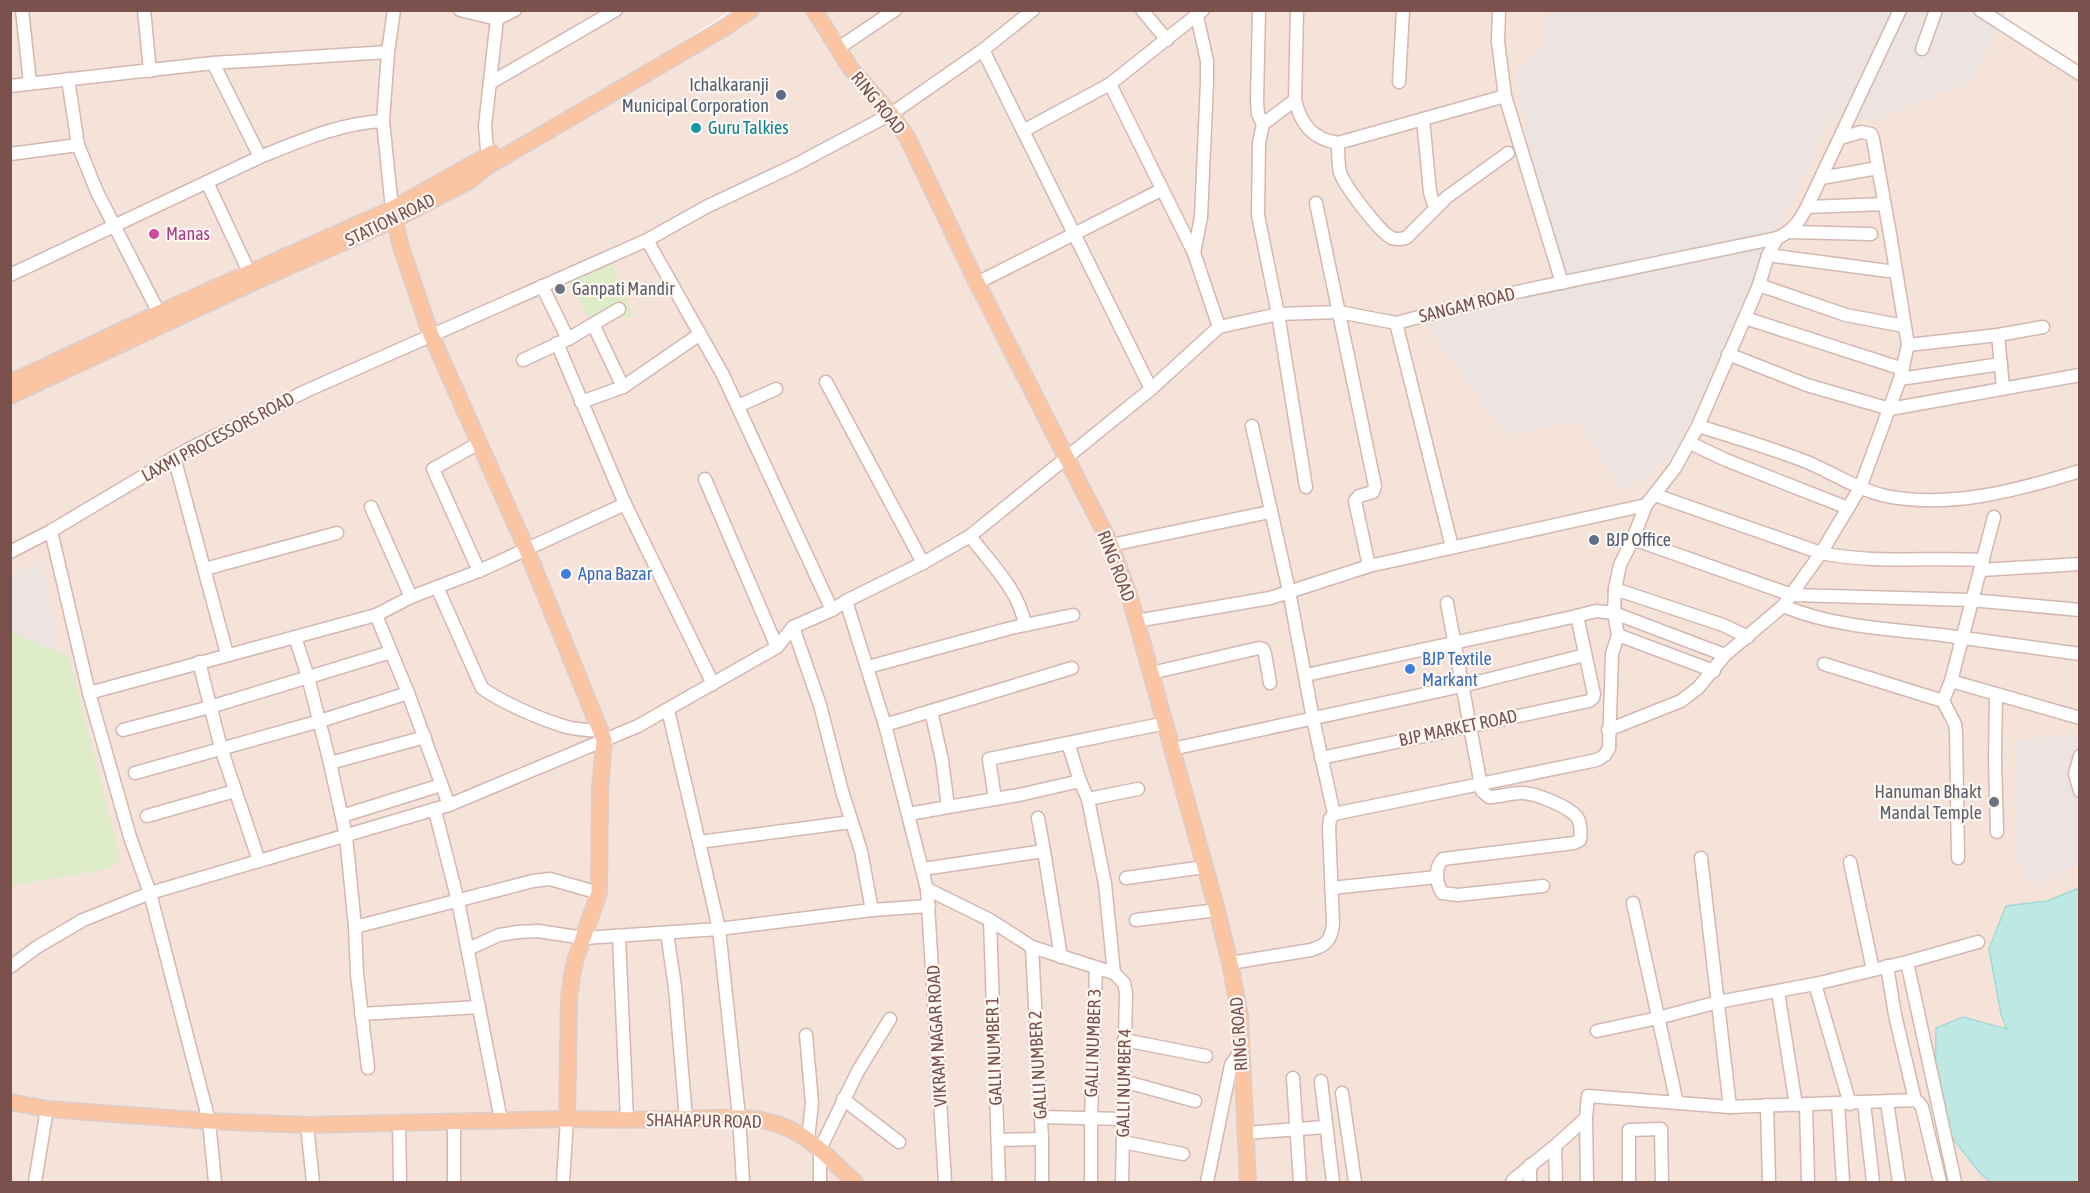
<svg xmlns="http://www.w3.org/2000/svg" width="2090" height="1193" font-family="'Asap Condensed',sans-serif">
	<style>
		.residential { fill: #f5e2d9 }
		.industrial { fill: #ede3e0 }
		.green { fill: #dfecc8 }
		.water { fill: #bee8e4; stroke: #a4dad5; stroke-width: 1.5 }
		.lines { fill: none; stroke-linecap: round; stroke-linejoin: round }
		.minor-casing { stroke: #d3b8b2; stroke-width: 15 }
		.major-casing { stroke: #dacecd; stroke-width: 18 }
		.minor { stroke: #fff; stroke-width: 12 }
		.major { stroke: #fbc5a3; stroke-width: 15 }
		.service-dot { fill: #5c6f8a; stroke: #fff7f2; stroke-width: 2 }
		.culture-dot { fill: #0f9aa8; stroke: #fff7f2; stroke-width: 2 }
		.hotel-dot { fill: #d1479c; stroke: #fff7f2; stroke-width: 2 }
		.worship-dot { fill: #6b7280; stroke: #fff7f2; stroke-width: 2 }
		.shop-dot { fill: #3f7fe0; stroke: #fff7f2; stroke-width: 2 }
		.labels { text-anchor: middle; stroke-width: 4.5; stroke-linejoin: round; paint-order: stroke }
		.service-label { font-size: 18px; fill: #4e5e75; stroke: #fff7f2; text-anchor: end }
		.street-label { font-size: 18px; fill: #7a514c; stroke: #fff7f2 }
		.culture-label { font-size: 18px; fill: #0d838f; stroke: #fff7f2; text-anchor: start }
		.hotel-label { font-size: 18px; fill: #b23c85; stroke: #fff7f2; text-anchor: start }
		.worship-label { font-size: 18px; fill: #5b616d; stroke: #fff7f2; text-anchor: start }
		.shop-label { font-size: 18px; fill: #366cbe; stroke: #fff7f2; text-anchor: start }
	</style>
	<rect width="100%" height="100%" fill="#fdf2eb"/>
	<polygon class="residential" points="746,10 1978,11 2079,72 2079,1182 11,1182 10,11 729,11 654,61"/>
	<g class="industrial">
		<polygon points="1546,11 2007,11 1973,81 1874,121 1831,116 1674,455 1623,492 1577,421 1505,435 1419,316 1558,281 1514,72 1543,44"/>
		<polygon points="42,561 58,651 11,638 10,575"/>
		<polygon points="2079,735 2079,864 2032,886 2013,850 2018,828 2016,739"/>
	</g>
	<g class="green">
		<polygon points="609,256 634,317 607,319 595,328 565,275"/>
		<polygon points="11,632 69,657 120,859 109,869 11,886"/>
	</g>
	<polygon class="water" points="2079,888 2079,1182 1990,1182 1980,1173 1942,1125 1935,1080 1936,1028 1963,1017 2007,1029 2001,1014 1989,949 2006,906 2047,901"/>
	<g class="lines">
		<g class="minor-casing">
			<g id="minor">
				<polyline points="22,10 30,83"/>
				<polyline points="144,10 150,71"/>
				<polyline points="460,10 497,19 498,13"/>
				<polyline points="1142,10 1167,40"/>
				<polyline points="1203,10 1110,84 1194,253 1219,327"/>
				<polyline points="1259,10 1257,101 1258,114 1263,124"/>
				<polyline points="1297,10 1295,100 1263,124 1259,143 1258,215 1278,314 1306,487"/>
				<polyline points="1499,10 1498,42 1505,96 1562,283"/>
				<polyline points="1980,10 2080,74"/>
				<polyline points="837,49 895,10"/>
				<polyline points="1922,49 1936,10"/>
				<polyline points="983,50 1151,389"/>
				<path d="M213 63 260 157C300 141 340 123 383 121"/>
				<polyline points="68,79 78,145 97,192 159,313"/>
				<polyline points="1399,82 1403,10"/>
				<polyline points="490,83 616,10"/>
				<polyline points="10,86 213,63 388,52"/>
				<path d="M1295 100C1301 124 1312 139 1338 143L1505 96"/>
				<polyline points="1423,119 1430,192 1433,202 1437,207"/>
				<polyline points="1023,131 1110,84"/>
				<polyline points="1840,138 1861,132 1871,134 1873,139 1890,234 1908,345 1900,379"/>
				<path d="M1338 143C1338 152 1338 163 1340 172 1343 184 1381 234 1392 238 1397 240 1401 239 1406 238L1447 197 1508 153"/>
				<polyline points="10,154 78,145"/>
				<polyline points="488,162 485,126 497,19 515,10"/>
				<polyline points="1821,178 1878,168"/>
				<polyline points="207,182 249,272"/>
				<polyline points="1316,203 1375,486 1373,492 1359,496 1355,501 1369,566"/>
				<polyline points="1807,207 1884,204"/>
				<polyline points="392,209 383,121 388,52 394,10"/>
				<polyline points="1790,232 1871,234"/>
				<polyline points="647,240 723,375 832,610"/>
				<polyline points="1194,253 1201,217 1207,82 1207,61 1197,16"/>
				<polyline points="1768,255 1896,272"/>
				<polyline points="10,275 260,157"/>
				<polyline points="977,283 1161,190"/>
				<polyline points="1759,285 1846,315 1904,326"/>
				<polyline points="542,286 568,339"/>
				<polyline points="1745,318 1903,369"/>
				<polyline points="1396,323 1452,547"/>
				<polyline points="593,324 623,387"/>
				<polyline points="1998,335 2003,387"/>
				<polyline points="557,343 625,504 713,684"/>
				<polyline points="1908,345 1998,335 2043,327"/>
				<polyline points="1728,354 1807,385 1890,409 2080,375"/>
				<polyline points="523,360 568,339 619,309"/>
				<polyline points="826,382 923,563"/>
				<polyline points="581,402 623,387 700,334"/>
				<polyline points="738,406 776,389"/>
				<polyline points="1252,426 1289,591 1313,719 1334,814"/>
				<path d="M1698 426C1734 437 1771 448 1807 462 1833 473 1858 490 1886 496 1950 509 2019 490 2080 471"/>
				<polyline points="479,443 433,469 479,571"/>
				<polyline points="1690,443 1726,460 1848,508"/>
				<polyline points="174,457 227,654"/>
				<polyline points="705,479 777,647"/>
				<path d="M1655 495 1821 553C1875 564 1929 557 1983 560"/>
				<polyline points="371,507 411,597"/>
				<polyline points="51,531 89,693 130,837 150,893 209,1121 215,1182"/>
				<path d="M970 536C991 564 1019 590 1025 625"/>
				<polyline points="1633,539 1792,595 1971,600 2080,610"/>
				<polyline points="1111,545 1270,512"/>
				<polyline points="10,552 51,531 187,450 306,391 647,240 708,206 795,165 891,114 983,50 1033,10"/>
				<polyline points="205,569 337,533"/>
				<polyline points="1981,570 2080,564"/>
				<path d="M437 587 482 688C503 703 542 720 567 727 578 730 590 730 600 731"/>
				<polyline points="1615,589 1723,625 1748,637"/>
				<polyline points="846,601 885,725 927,889 945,1182"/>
				<path d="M1447 603 1482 791 1489 797C1499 797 1510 793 1521 793 1534 792 1569 807 1577 817 1581 823 1581 832 1580 840L1574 843 1443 859C1434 868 1436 882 1442 893L1458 895 1543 886"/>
				<path d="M1783 606C1834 627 1888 629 1942 635 1988 641 2034 648 2080 654"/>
				<polyline points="376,615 408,693 449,805"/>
				<polyline points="1577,616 1596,611 1614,613 1725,655"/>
				<polyline points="1136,621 1270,598 1369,566 1646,505"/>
				<polyline points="793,627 820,705 842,791 861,851 872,910"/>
				<polyline points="1618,635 1714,671"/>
				<polyline points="295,637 308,677 330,763"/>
				<polyline points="199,662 221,748 259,861"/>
				<polyline points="1824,664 1943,701"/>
				<polyline points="868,667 1011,628 1073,615"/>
				<polyline points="1151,673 1259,648 1263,649 1265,654 1270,683"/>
				<polyline points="1306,675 1577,616 1594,694 1593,698 1589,701 1321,758"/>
				<polyline points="1951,681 2080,718"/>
				<polyline points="89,693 376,615 411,597 479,571 625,504"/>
				<polyline points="1996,694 1995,759 1997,832"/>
				<polyline points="668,710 699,842 851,822"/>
				<polyline points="885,725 1072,668"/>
				<polyline points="123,730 210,707 391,652"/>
				<polyline points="1608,730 1681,701 1698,688 1725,655 1783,606 1821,553 1860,488 1900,379 2001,364"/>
				<polyline points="425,737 330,763 346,836 355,927 533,881 550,879 599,893"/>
				<polyline points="1068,743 1080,781 1088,799 1105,884 1114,973"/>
				<polyline points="1172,749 1462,686 1585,655"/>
				<polyline points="2080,756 2075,774 2080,791"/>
				<polyline points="135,773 320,721 408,693"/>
				<polyline points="995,799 989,759 1166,723"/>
				<polyline points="1088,799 1138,789"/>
				<polyline points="948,807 1019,795 1080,781"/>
				<polyline points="435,811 458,901 501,1120"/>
				<polyline points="909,814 948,807 942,760 931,711"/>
				<polyline points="147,816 235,791"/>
				<polyline points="342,816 441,785"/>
				<polyline points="1038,818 1044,851"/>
				<polyline points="699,842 719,929 872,910 929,906"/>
				<polyline points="1701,858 1730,1107"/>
				<polyline points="1958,858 1956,732 1955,724 1943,701 1951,681 1994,517"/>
				<polyline points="1850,862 1873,970"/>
				<polyline points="923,869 1044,851 1061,957"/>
				<polyline points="1126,878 1204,867"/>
				<polyline points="1331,888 1437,877"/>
				<polyline points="927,889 990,920 1032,947 1114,973 1124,983 1126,993 1122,1182"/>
				<polyline points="1633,903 1677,1103"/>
				<polyline points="990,920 999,1182"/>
				<polyline points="1136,920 1217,910"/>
				<polyline points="355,927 357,974 368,1068"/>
				<polyline points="667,933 675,987 686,1119"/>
				<polyline points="619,937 627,1120"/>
				<polyline points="1032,947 1042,1139 1042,1182"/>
				<polyline points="468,949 499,935 518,932 538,931 584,938 719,929 739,1117 743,1182"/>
				<polyline points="1907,962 1955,1182"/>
				<path d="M1230 963 1311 950C1327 945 1331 940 1333 924L1329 828 1330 819 1334 814 1597 760 1605 755 1609 748 1612 654 1618 635 1614 613 1615 589 1620 565 1633 539 1646 505 1675 468 1698 426 1759 285 1768 255 1777 238"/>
				<polyline points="1887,966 1895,1015 1915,1100"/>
				<path d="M10 967 37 947 83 920 150 893 449 805 638 726 777 647 793 627 832 610 846 601 923 563 970 536 1151 389 1219 327 1278 314 1339 312 1396 323 1507 294 1777 238C1793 231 1799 222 1807 207L1900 10"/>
				<polyline points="1815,984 1850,1104"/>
				<polyline points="1778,992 1796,1105"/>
				<polyline points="361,1014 479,1007"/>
				<polyline points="1597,1031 1658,1018 1718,1002 1815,984 1907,962 1978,942"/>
				<polyline points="806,1035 812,1103 808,1139"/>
				<polyline points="1124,1040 1206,1056"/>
				<polyline points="1293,1078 1300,1182"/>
				<polyline points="1123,1081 1195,1101"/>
				<polyline points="1321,1081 1333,1182"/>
				<polyline points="1342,1093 1355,1182"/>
				<polyline points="843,1099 899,1142"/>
				<polyline points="1887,1102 1899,1182"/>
				<polyline points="1864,1103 1873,1182"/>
				<polyline points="1806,1104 1808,1182"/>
				<polyline points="1838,1104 1843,1182"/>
				<polyline points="1767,1105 1769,1182"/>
				<polyline points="1041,1117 1123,1119"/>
				<polyline points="1586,1118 1587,1182"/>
				<polyline points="399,1122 400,1182"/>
				<polyline points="454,1122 454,1182"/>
				<polyline points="307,1125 313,1182"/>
				<polyline points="1245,1133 1325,1127"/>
				<polyline points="998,1140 1042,1139"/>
				<polyline points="1123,1142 1183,1154"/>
				<polyline points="1555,1146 1556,1182"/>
				<polyline points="1530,1165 1530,1182"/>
				<polyline points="35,1182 47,1109"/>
				<polyline points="563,1182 567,1119"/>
				<polyline points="820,1182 820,1149 858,1071 890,1019"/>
				<polyline points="1091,1182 1091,1118 1096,968"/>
				<polyline points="1207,1182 1231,1065 1241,1050"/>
				<polyline points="1512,1182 1513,1180 1555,1146 1586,1118 1588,1096 1730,1107 1915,1100 1919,1103 1922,1107 1940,1182"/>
				<polyline points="1629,1182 1629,1130 1661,1129 1662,1182"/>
			</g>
		</g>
		<g class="major-casing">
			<g id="major">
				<polyline points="814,10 851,69 891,114 907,137 977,283 1111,545 1130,598 1217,910 1230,963 1240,1016 1248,1182"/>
				<polyline points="10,383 159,313 392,209 492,153"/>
				<polyline points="10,396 254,282 394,220 469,181 488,166 721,30 751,10"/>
				<polyline points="10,1102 47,1109 209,1121 307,1125 567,1119 569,998 572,976 576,958 599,893 600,790 604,740 526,548 431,335 401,247 392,209"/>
				<path d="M567 1119C604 1120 641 1120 678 1119 716 1119 756 1112 792 1130 817 1143 834 1164 855 1182"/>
			</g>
		</g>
		<use href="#minor" class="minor"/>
		<use href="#major" class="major"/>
	</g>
	<g class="service-dot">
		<circle cx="781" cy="95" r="6"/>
		<circle cx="1594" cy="540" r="6"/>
	</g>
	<circle class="culture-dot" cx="696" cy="128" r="6"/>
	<circle class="hotel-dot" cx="154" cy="234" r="6"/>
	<g class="worship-dot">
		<circle cx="560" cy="289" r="6"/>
		<circle cx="1994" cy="802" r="6"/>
	</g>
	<g class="shop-dot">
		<circle cx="566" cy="574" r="6"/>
		<circle cx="1410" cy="669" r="6"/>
	</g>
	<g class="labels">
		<g class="service-label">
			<text x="769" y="91">Ichalkaranji<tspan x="769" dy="21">Municipal Corporation</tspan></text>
			<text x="1606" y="546" text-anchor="start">BJP Office</text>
		</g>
		<g class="street-label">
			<text transform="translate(878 103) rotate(51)" y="6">RING ROAD</text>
			<text transform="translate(390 220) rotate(-26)" y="6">STATION ROAD</text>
			<text transform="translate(1467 305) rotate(-14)" y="6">SANGAM ROAD</text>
			<text transform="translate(218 437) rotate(-28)" y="6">LAXMI PROCESSORS ROAD</text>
			<text transform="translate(1116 566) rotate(69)" y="6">RING ROAD</text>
			<text transform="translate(1458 728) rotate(-12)" y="6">BJP MARKET ROAD</text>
			<text transform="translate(1239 1034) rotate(-94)" y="6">RING ROAD</text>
			<text transform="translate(937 1036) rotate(-93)" y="6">VIKRAM NAGAR ROAD</text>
			<text transform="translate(1093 1043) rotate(-88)" y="6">GALLI NUMBER 3</text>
			<text transform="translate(994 1051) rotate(-92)" y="6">GALLI NUMBER 1</text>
			<text transform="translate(1038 1065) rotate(-93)" y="6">GALLI NUMBER 2</text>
			<text transform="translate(1124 1083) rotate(-89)" y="6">GALLI NUMBER 4</text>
			<text transform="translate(704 1121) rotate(1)" y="6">SHAHAPUR ROAD</text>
		</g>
		<g class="culture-label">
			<text x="708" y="134">Guru Talkies</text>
		</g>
		<g class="hotel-label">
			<text x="166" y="240">Manas</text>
		</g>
		<g class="worship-label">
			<text x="572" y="295">Ganpati Mandir</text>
			<text x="1982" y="798" text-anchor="end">Hanuman Bhakt<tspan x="1982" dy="21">Mandal Temple</tspan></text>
		</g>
		<g class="shop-label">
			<text x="578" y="580">Apna Bazar</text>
			<text x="1422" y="665">BJP Textile<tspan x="1422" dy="21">Markant</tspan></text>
		</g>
	</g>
	<rect width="2090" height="1193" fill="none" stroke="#7a514c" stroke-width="24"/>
</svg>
